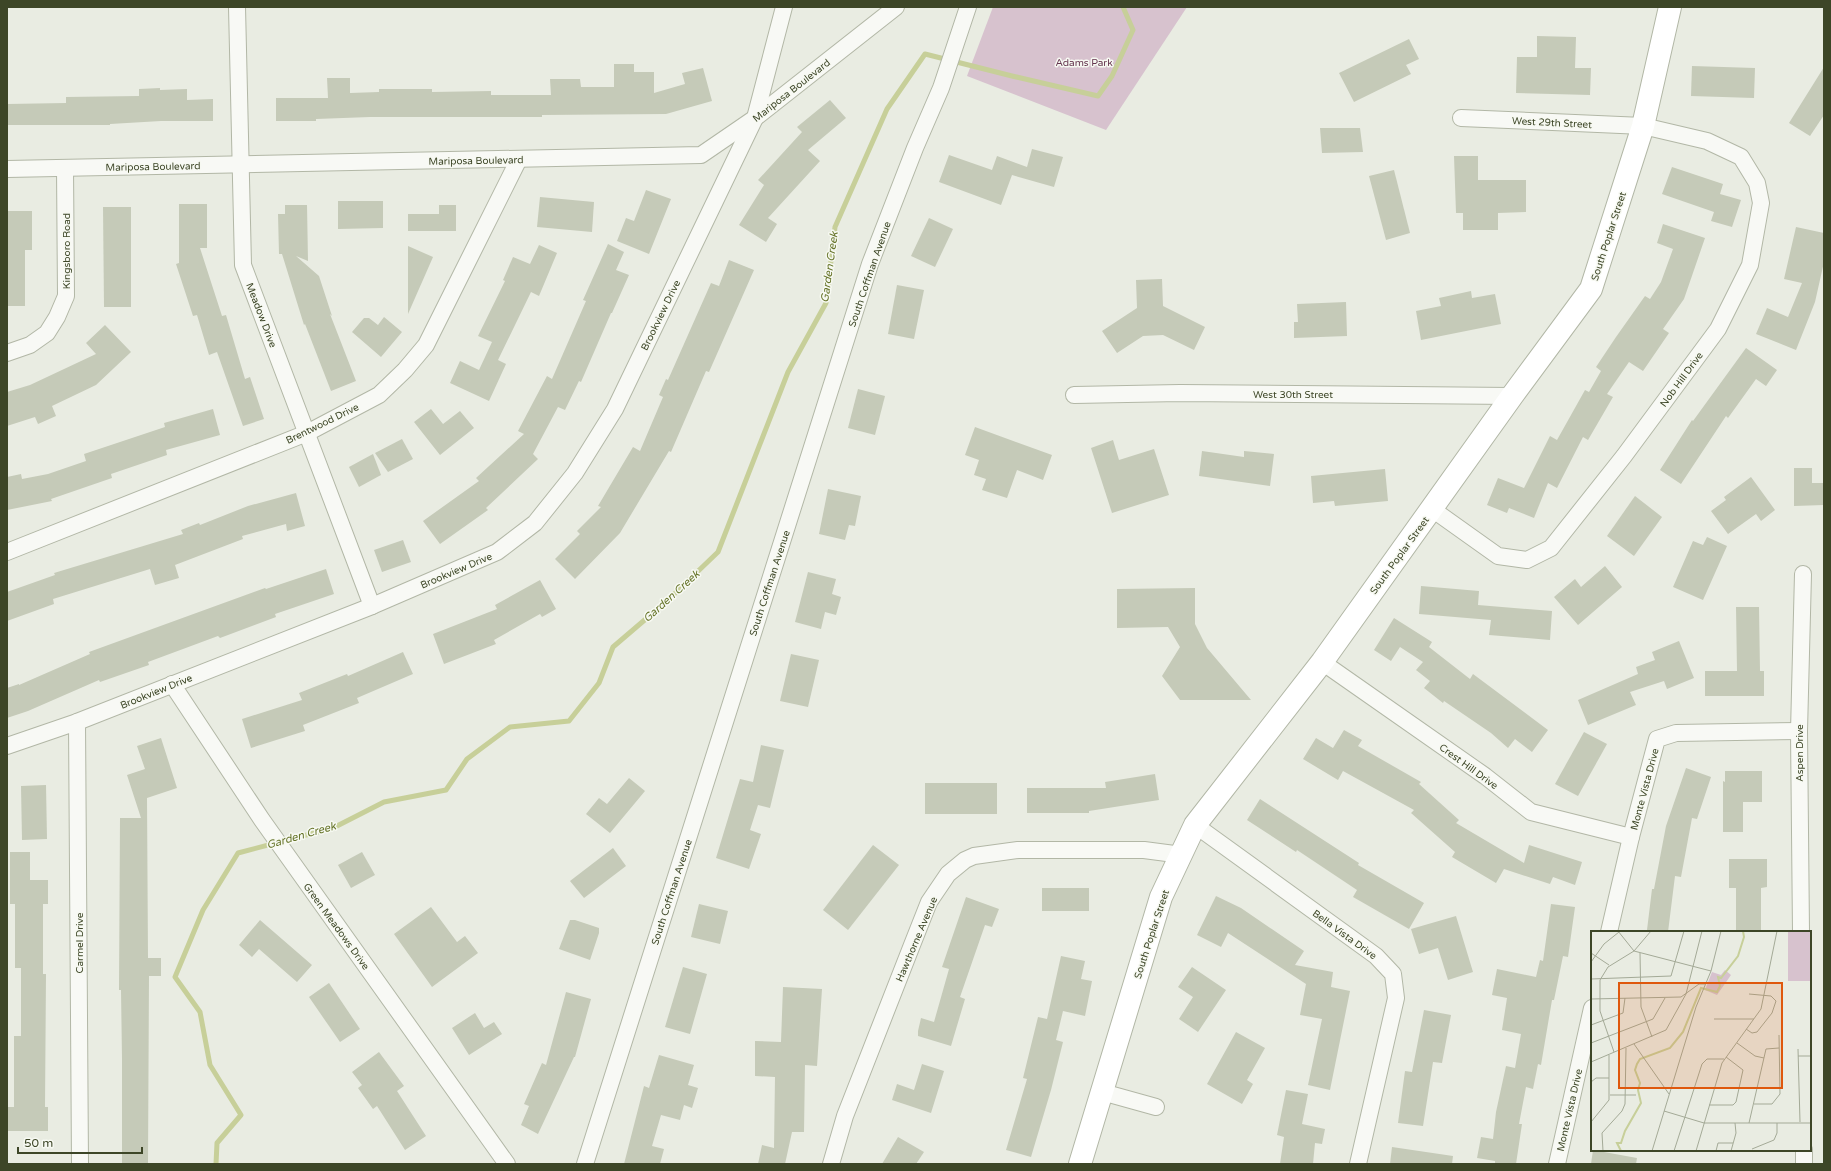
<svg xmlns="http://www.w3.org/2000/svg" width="1831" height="1171" font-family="'Varela Round',sans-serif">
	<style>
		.green { fill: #d7c2ce }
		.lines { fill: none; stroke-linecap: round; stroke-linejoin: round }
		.stream { stroke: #c7cf99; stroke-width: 5 }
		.building { fill: #c5cab8 }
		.street-casing { stroke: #b2b7a6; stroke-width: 18 }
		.secondary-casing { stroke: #b2b7a6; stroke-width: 24 }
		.street { stroke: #f8f9f5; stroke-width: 16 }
		.secondary { stroke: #fff; stroke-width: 22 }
		.labels { text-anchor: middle; stroke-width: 3; stroke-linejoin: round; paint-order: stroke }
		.park-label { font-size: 10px; fill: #63334d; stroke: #f7f9f2 }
		.street-label { font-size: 10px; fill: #3d4627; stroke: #f7f9f2 }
		.water-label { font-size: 11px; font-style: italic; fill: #667429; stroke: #f7f9f2 }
		.inset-river { fill: none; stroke: #c7cf99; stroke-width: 2 }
		.inset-road { fill: none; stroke: #a4aa97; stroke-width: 1 }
		.view { fill: #df580d; fill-opacity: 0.15; stroke: #df580d; stroke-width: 2 }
		.inset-edge { fill: none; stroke: #3d4627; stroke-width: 2 }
	</style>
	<rect width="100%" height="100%" fill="#e9ece2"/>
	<polygon class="green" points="993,7 1187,7 1106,130 967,76"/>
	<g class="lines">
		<polyline class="stream" points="216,1164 217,1143 241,1115 210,1065 200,1012 175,977 203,910 238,853 333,828 384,802 446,790 467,759 510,727 569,721 599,683 613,647 668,600 718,552 788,372 826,303 835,227 887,109 925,54 1012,76 1098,96 1112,76 1133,30 1123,7"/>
	</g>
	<g class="building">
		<polygon points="1537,36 1576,37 1575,68 1591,68 1590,95 1516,93 1517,57 1537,57"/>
		<polygon points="1409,39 1419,59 1406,65 1411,74 1354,102 1339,73"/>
		<polygon points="614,64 634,64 634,72 654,72 654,93 685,84 682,73 703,68 712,101 666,114 542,115 542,117 370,117 316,119 316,121 276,121 276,98 328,98 327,78 350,78 350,93 379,92 379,89 432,89 432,92 491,91 491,95 551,95 550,79 580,79 581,87 614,87"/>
		<polygon points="1692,66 1755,68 1754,98 1691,96"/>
		<polygon points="1824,67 1824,115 1810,136 1789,123"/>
		<polygon points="160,88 160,90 187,89 187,100 213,99 213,121 161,121 110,124 110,125 7,125 7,104 66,103 66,97 139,96 139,89"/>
		<polygon points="830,100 846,118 808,150 820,161 768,218 777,224 766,242 739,225 764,185 758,180 802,132 797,127"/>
		<polygon points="1320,128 1360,128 1363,152 1322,153"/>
		<polygon points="1032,149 1063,157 1054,187 1012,175 1001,205 939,182 949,155 992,170 997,156 1027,167"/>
		<polygon points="1454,156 1478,156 1478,180 1526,180 1526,212 1498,213 1498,230 1463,230 1463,213 1456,213"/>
		<polygon points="1672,167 1723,184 1720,194 1741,200 1732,227 1711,221 1714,212 1662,194"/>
		<polygon points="1394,170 1410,233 1386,240 1369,176"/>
		<polygon points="646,190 671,199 649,254 617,241 626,218 634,221"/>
		<polygon points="540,197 594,202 592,232 537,227"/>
		<polygon points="338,201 383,201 383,228 338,229"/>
		<polygon points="179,204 207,204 207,248 200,248 222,316 226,315 245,379 250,377 264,419 243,426 217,352 209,355 197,315 193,316 176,264 179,263"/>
		<polygon points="285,205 307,205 308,261 296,256 319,276 332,316 330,314 356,381 331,391 305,324 304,325 282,254 279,254 278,214 285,214"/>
		<polygon points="439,205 456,205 456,231 408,231 408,214 439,214"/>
		<polygon points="103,207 131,207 131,307 104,307"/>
		<polygon points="7,211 32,211 32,250 25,250 25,306 7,306"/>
		<polygon points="929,218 953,229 935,267 911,256"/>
		<polygon points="1663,224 1705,238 1684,299 1663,329 1669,333 1643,371 1629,362 1607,394 1613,397 1588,440 1583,437 1557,488 1548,483 1534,518 1509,508 1507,513 1487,505 1498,478 1524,488 1550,436 1557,440 1585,390 1589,392 1601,371 1596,367 1616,337 1645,296 1650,299 1661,282 1673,249 1657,243"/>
		<polygon points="1796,227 1824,233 1824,262 1815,302 1796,350 1756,334 1767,308 1788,317 1802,283 1784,279"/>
		<polygon points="608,244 624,252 616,270 629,275 612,313 611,313 581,382 579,381 565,410 558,407 533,454 538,459 486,508 488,510 440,544 423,521 479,481 476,478 524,434 518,431 547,376 552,379 586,301 583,300"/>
		<polygon points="539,245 557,253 539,296 531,292 498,360 506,364 489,401 450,383 460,361 479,370 492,342 478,336 505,281 503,280 513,257 530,264"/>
		<polygon points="408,246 433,257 408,314"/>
		<polygon points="729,260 754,270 709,372 706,371 671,452 669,451 620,533 575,579 555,559 580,534 577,531 601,507 598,506 633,447 640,451 663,397 659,395 666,379 668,380 711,283 719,286"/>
		<polygon points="1162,279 1163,306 1205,327 1194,350 1163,335 1143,336 1117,353 1102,331 1137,308 1136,280"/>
		<polygon points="897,285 924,290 914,339 888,334"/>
		<polygon points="1471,291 1472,298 1495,294 1501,324 1421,340 1416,311 1441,306 1439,298"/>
		<polygon points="1346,302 1347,336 1294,338 1294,322 1298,322 1297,304"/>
		<polygon points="384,317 402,332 381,357 352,332 364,318 369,318 378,325"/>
		<polygon points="105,325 131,352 96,385 52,406 56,416 38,424 35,417 7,426 7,392 30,385 96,354 86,343"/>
		<polygon points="1746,348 1777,370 1766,386 1756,379 1728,418 1726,416 1681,484 1660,470 1692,420 1693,421"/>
		<polygon points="858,389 885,396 875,435 848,428"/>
		<polygon points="213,409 220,435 166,450 167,455 111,474 112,478 51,499 52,501 7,510 7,477 21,474 22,479 48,474 86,461 84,454 165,427 164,423"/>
		<polygon points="431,409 443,424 460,411 474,428 440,455 414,422"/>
		<polygon points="975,427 1052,455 1043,480 1017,470 1007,498 982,490 986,479 974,475 979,460 965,455"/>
		<polygon points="402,439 413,459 388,472 375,453"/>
		<polygon points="1113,440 1119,460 1154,449 1169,495 1112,513 1091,448"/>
		<polygon points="1202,451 1244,457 1244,451 1274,454 1270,486 1199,476"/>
		<polygon points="373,454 381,475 359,487 349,467"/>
		<polygon points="1794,468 1812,468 1812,483 1824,483 1824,505 1794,506"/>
		<polygon points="1385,469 1388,501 1335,506 1334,501 1313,503 1311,476"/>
		<polygon points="1751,477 1775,510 1761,521 1756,514 1728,534 1711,511 1726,500 1724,497"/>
		<polygon points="828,489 861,496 855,526 849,525 845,540 819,534"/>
		<polygon points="296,493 305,526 287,531 286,524 242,536 243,539 175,565 179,578 155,585 150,569 53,599 54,604 7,621 7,592 55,575 54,573 183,534 181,530 199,523 200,525 248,506"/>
		<polygon points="1635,496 1662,517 1634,556 1607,536"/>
		<polygon points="1707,537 1727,546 1703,600 1673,587 1693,541 1703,545"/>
		<polygon points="403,540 411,562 382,572 374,550"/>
		<polygon points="1605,566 1622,587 1578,625 1554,597 1575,579 1581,587"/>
		<polygon points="326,569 334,594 275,614 276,617 220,638 218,636 148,662 149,665 100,682 99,680 28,711 7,718 7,688 19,684 19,685 90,654 89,652 265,588 266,589"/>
		<polygon points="808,572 836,579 832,594 841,597 836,615 825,612 821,629 795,622"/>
		<polygon points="540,580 556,609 542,617 540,614 494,640 496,644 444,664 433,634 497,609 495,605"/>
		<polygon points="1421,586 1479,591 1478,605 1552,611 1550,640 1489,635 1491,620 1419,614"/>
		<polygon points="1195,588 1195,624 1207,648 1251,700 1180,700 1162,676 1180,647 1168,627 1117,628 1117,589"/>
		<polygon points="1736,607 1759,607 1760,671 1764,671 1764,696 1705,696 1705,671 1737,671"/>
		<polygon points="1394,618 1432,642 1429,647 1470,679 1473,674 1548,730 1532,752 1515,739 1508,748 1491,733 1444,701 1443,703 1424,688 1430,681 1416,670 1423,662 1400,647 1391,661 1374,650"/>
		<polygon points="1679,641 1694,678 1667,689 1664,681 1630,692 1636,705 1588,725 1578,700 1638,674 1636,667 1655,660 1652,652"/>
		<polygon points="403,652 413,674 357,698 359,703 303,725 305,731 251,748 242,719 302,700 299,693 347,674 348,676"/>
		<polygon points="791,654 819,660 808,707 780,701"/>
		<polygon points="1344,730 1362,740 1358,746 1421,782 1419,784 1459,820 1456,823 1524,863 1529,845 1582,862 1575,885 1553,877 1550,884 1504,869 1496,883 1452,857 1455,852 1411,813 1414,810 1343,771 1338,780 1303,759 1316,738 1333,748"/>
		<polygon points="1584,732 1607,744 1578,796 1555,784"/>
		<polygon points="161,738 177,788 147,798 148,958 161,958 161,976 149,976 148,1164 122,1164 122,1058 121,990 119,990 120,818 141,818 127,775 145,769 137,746"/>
		<polygon points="761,745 784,750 770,808 758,805 750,830 761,834 749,869 716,858 740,779 753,782"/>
		<polygon points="1686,768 1711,777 1697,819 1692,818 1681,877 1675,876 1668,932 1647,930 1652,889 1654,889 1666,826"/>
		<polygon points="1725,771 1762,771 1762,802 1743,802 1743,832 1723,832 1723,781 1725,782"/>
		<polygon points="1155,774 1159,800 1089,811 1089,813 1027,813 1027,788 1106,788 1105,782"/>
		<polygon points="629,778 645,791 610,833 586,814 599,798 607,804"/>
		<rect x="925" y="783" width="72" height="31"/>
		<polygon points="46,785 47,839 22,840 21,786"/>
		<polygon points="1260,799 1359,863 1358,865 1424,903 1409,929 1353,897 1357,890 1297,850 1296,852 1247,820"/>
		<polygon points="873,845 899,865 848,930 823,910"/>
		<polygon points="613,848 626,866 584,898 570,881"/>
		<polygon points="10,852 30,852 30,880 48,880 48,904 43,904 43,974 46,974 45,1107 48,1107 48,1131 7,1131 7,1107 14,1107 14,1036 21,1036 21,968 15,968 15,904 10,904"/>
		<polygon points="362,852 375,875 351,888 338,865"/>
		<polygon points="1729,859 1767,859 1767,887 1761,888 1761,932 1736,932 1736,888 1729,888"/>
		<rect x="1042" y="888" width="47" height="23"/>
		<polygon points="1216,896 1241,908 1304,951 1295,965 1333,972 1331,987 1350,991 1330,1090 1308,1085 1322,1019 1300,1015 1306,984 1228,933 1221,947 1197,935"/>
		<polygon points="966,897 999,909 992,927 985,925 960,997 965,999 951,1046 918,1036 918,1031 921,1018 934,1022 949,969 942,967"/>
		<polygon points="699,904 728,911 720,944 691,937"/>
		<polygon points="1551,904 1575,907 1568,957 1563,956 1554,1000 1552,1000 1541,1065 1538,1064 1533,1089 1526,1087 1519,1124 1522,1124 1516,1164 1495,1164 1495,1161 1477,1158 1481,1137 1493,1139 1496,1112 1506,1066 1515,1068 1521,1034 1502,1030 1507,998 1492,995 1497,969 1536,977 1540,960 1543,961"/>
		<polygon points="431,907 457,942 465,936 478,953 432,987 394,934"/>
		<polygon points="1456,916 1473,972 1448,980 1438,948 1419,954 1411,929"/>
		<polygon points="260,920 312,965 297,982 259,949 252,957 239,945"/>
		<polygon points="570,920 575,920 599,928 599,933 590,960 559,949"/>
		<polygon points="1061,956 1085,961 1081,979 1092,981 1085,1016 1063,1011 1056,1040 1063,1042 1051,1090 1031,1157 1006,1150 1027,1079 1023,1078 1038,1017 1047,1019"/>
		<polygon points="683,967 707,974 690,1034 665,1027"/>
		<polygon points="1192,967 1226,990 1198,1032 1179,1019 1193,997 1178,987"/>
		<polygon points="329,983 360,1029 340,1042 309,997"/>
		<polygon points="783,987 822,989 817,1066 805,1065 804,1132 792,1132 785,1164 758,1164 762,1145 774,1148 775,1077 755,1076 755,1041 781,1042"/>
		<polygon points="566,992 591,999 575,1057 574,1057 538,1134 521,1125 529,1106 524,1104 542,1063 546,1065"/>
		<polygon points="1424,1010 1451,1015 1442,1063 1433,1062 1423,1126 1398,1123 1405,1071 1412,1072"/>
		<polygon points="475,1013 484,1028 494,1022 502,1034 469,1055 452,1028"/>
		<polygon points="1236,1032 1265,1048 1247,1080 1253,1084 1242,1104 1207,1084"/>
		<polygon points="379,1052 404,1086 397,1091 426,1136 405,1150 377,1106 373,1109 358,1088 362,1085 352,1072"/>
		<polygon points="659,1055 694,1065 688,1085 698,1088 692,1108 684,1105 680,1120 661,1115 652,1146 664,1149 660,1164 624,1164 644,1086 649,1088"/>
		<polygon points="922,1064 944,1071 931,1113 892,1100 897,1084 914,1090"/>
		<polygon points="1286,1090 1308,1094 1302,1124 1325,1129 1322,1144 1315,1143 1313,1164 1280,1164 1284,1137 1277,1135"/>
		<polygon points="898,1137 924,1152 916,1164 882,1164"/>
		<polygon points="1392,1147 1453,1156 1452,1164 1390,1164"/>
		<polygon points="1593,1150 1637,1158 1636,1164 1591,1164"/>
	</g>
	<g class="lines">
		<g class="street-casing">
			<g id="street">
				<polyline points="237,7 243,265 372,606"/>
				<polyline points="7,169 701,155 755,118 896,7"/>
				<polyline points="7,353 30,345 47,333 57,317 66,296 65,168"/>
				<polyline points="1074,395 1180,393 1512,396"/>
				<polyline points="1432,509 1498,556 1527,560 1551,548 1624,456 1718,329 1750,265 1761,203 1757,183 1741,157 1707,141 1643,126 1461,118"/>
				<polyline points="7,552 307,433 379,395 405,370 426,345 519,159"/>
				<polyline points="1322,662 1485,776 1531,812 1631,837"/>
				<polyline points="172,684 262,820 507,1164"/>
				<polyline points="77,722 80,1164"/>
				<polyline points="7,746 77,722 372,606 497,552 535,523 575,473 615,409 755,118 784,7"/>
				<polyline points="1195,825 1376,956 1393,974 1396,998 1358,1164"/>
				<polyline points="1609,932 1631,837 1657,739 1676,733 1799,731"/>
				<polyline points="1801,932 1799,731 1803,574"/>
				<polyline points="1102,1092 1156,1107"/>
				<polyline points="1804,1150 1804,1164"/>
				<polyline points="585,1164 870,264 915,148 941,88 968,7"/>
				<polyline points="831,1164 845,1116 912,945 929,902 948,874 965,860 974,856 1018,850 1144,850 1182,855"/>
				<polyline points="1557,1164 1592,1008"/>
			</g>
		</g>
		<g class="secondary-casing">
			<polyline id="secondary" points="1080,1164 1161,897 1195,825 1322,662 1512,396 1591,289 1643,126 1670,7"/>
		</g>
		<use href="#street" class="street"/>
		<use href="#secondary" class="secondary"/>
	</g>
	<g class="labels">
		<g class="park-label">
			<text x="1084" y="66">Adams Park</text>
		</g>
		<g class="street-label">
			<text transform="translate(791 90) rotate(-38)" y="4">Mariposa Boulevard</text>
			<text transform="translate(1552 122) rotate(3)" y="4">West 29th Street</text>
			<text transform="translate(476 160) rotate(-1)" y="4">Mariposa Boulevard</text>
			<text transform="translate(153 166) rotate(-1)" y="4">Mariposa Boulevard</text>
			<text transform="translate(1608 236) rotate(-72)" y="4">South Poplar Street</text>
			<text transform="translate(66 251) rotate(-90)" y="4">Kingsboro Road</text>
			<text transform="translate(869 274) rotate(-71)" y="4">South Coffman Avenue</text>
			<text transform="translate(262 315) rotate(69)" y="4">Meadow Drive</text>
			<text transform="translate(660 315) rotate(-64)" y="4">Brookview Drive</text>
			<text transform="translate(1681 379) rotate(-54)" y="4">Nob Hill Drive</text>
			<text x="1293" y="398">West 30th Street</text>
			<text transform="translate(322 423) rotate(-26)" y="4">Brentwood Drive</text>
			<text transform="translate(1399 555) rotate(-54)" y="4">South Poplar Street</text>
			<text transform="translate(456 570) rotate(-23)" y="4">Brookview Drive</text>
			<text transform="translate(769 583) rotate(-72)" y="4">South Coffman Avenue</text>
			<text transform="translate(156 691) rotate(-22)" y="4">Brookview Drive</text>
			<text transform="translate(1799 753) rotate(-90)" y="4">Aspen Drive</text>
			<text transform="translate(1469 766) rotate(36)" y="4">Crest Hill Drive</text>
			<text transform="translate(1644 789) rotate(-75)" y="4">Monte Vista Drive</text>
			<text transform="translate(671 892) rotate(-72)" y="4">South Coffman Avenue</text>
			<text transform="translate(337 926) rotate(54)" y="4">Green Meadows Drive</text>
			<text transform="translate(1151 934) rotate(-72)" y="4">South Poplar Street</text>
			<text transform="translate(1345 934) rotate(36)" y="4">Bella Vista Drive</text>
			<text transform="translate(916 939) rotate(-67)" y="4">Hawthorne Avenue</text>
			<text transform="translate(79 943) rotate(-90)" y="4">Carmel Drive</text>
			<text transform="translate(1569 1110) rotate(-77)" y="4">Monte Vista Drive</text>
		</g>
		<g class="water-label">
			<text transform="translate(829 267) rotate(-82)" y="4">Garden Creek</text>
			<text transform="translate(671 596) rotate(-42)" y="4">Garden Creek</text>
			<text transform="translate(301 835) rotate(-16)" y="4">Garden Creek</text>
		</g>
	</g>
	<g transform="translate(1591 931)">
		<rect width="220" height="220" fill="#e9ece2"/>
		<path d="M197 0H220V50H197ZM134 39 140 44 126 64 114 59 121 41 130 44Z" fill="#d7c2ce"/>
		<path class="inset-river" d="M30 220 26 212H30L34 200 50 172 47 159 49 152 44 139 46 133 49 128 79 117 92 101 110 57 126 61 129 55 127 46 130 47 147 25 153 6 152 0"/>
		<path class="inset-road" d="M27 0 43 20 120 40M0 22 18 34M49 22 50 76 61 106M0 31 13 13 28 1M0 48 80 45 93 0M0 68 90 66 108 53H114M123 88H163M0 94 32 82 34 67M155 98 161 102 166 101 181 82 185 70 180 65 158 63M0 112 62 88 74 67M146 112 164 125 173 127M43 113 78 163M207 118 209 191M23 121 9 80V49L17 36 43 20 60 0M207 125H220M0 131 75 99 95 63 111 0M0 151 5 147H18M19 164H45M163 173H181L189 163 188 104M118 174H142L145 171 152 139 135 126M73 180 113 192H220M0 191 18 169V124M158 192 175 118 188 117M11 202 31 180 34 173 35 117M11 202 12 220M161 218 183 209 186 202V192M61 220 105 76 120 40 130 0M83 220 111 133 116 128H133M105 220 131 132 170 78 186 0M125 220 127 212H142M140 220 145 202 144 192"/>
		<path class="view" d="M28 52H191V157H28Z"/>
		<rect width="220" height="220" class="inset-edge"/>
	</g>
	<rect width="1831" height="1171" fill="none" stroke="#3d4627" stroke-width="16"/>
	<path d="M18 1147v6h124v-6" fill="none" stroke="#3d4627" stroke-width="2"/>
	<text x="24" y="1147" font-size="12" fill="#3d4627" stroke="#f7f9f2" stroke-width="3" paint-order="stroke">50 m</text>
</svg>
